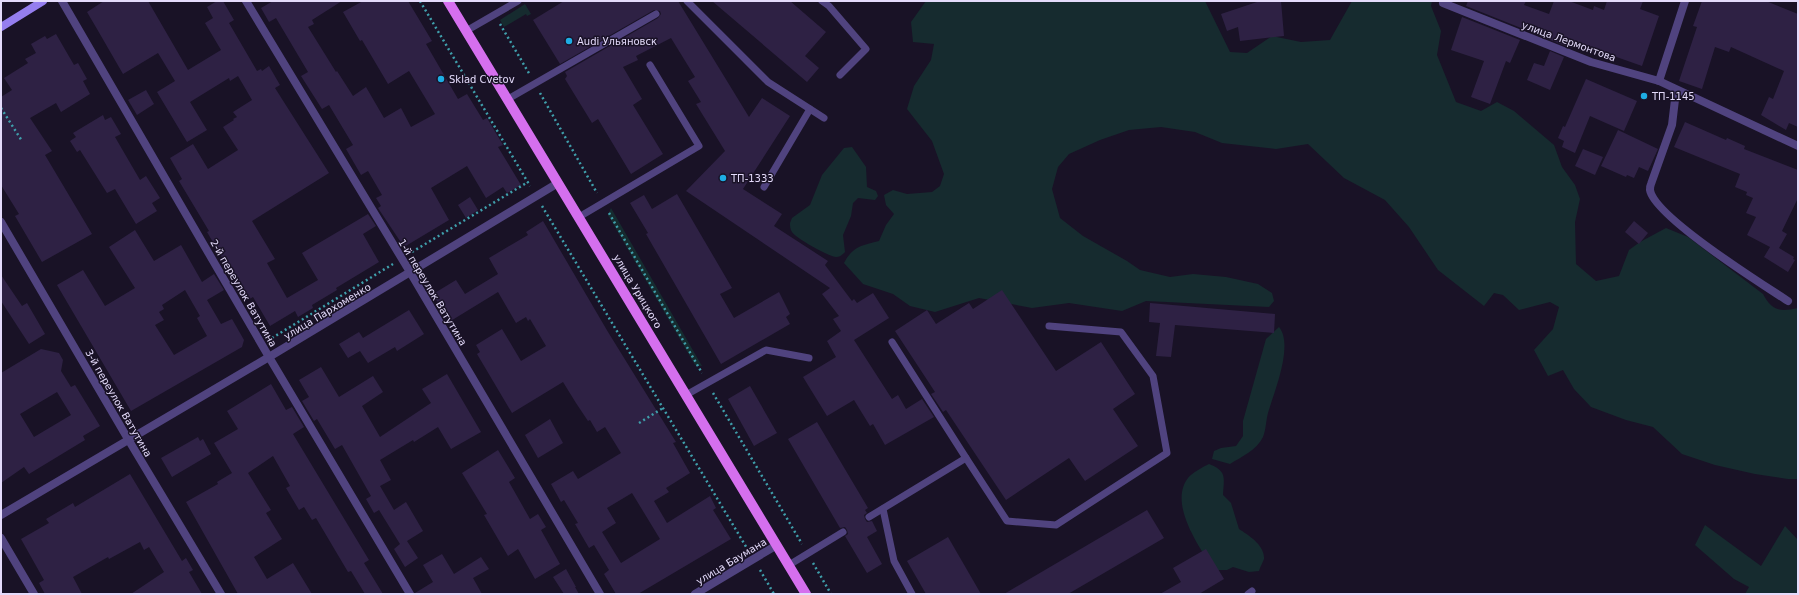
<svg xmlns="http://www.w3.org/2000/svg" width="1799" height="595" font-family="'DejaVu Sans',sans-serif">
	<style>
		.green { fill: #162b2f }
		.building { fill: #2e2144; fill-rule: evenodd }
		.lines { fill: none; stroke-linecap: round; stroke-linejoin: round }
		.path { stroke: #3f9fab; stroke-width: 2.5; stroke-dasharray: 2 3; stroke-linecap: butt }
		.lane { stroke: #50437f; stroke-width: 7 }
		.street { stroke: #50437f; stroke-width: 8 }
		.secondary { stroke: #957eef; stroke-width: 8 }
		.primary { stroke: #d56fee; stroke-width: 10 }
		.poi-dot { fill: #1eade4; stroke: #191226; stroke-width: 1.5 }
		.labels { text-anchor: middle; stroke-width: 3; stroke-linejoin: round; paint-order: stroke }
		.poi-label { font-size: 10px; fill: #e4dbfb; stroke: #191226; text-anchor: start }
		.street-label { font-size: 10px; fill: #e4dbfb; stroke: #191226 }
	</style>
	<rect width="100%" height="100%" fill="#191226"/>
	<g class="green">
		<path d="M926 1H1205L1230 52 1247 53 1272 36 1301 42 1330 40 1352 1H1432L1431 6 1441 31 1437 55 1456 102 1481 111 1497 102 1514 111 1554 145 1562 167 1575 185 1580 199 1575 222 1576 264 1596 281 1619 276 1629 250 1640 242 1666 228 1688 237 1763 294C1772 311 1780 312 1798 308V479H1788L1755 474 1715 465 1682 454 1653 427 1626 420 1591 407 1574 389 1563 370 1548 376 1534 350 1553 329 1559 307 1550 302 1519 310 1503 295 1494 293 1484 306 1438 270 1409 227 1385 200 1344 178 1308 144 1276 149 1222 143 1195 132 1161 127 1129 130 1100 140 1069 154 1058 167 1052 189 1060 218 1083 236 1127 261 1140 270 1170 277 1193 274 1226 277 1258 284 1272 293 1274 301 1269 307 1146 301 1122 311 1069 303 1032 308 979 298 935 312 910 306 893 294 863 284 844 263C852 247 862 245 879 241L886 225 894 214 886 205 884 195 893 190 907 194 932 192 940 186 944 174 932 141 907 109 914 86 931 60 934 44 913 42 911 22Z"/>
		<polygon points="525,4 531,14 527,16 526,14 504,27 500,20"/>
		<path d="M852 147 866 167 867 187 876 191 878 196 875 200 858 198 853 203 851 216 843 235 845 252C842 255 840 257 836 257 830 257 795 238 792 232 790 229 790 226 790 223L792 218 810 205 822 175 844 148Z"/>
		<polygon points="611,208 702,366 695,365 608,215"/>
		<path d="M1279 327C1294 345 1274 392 1268 413 1266 420 1266 430 1263 437 1257 450 1241 457 1230 464L1212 459 1214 451 1221 448 1236 446 1243 436V421L1266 339Z"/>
		<path d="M1209 464C1227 471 1224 477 1223 495L1231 503 1239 529C1248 535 1265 545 1264 559 1263 562 1260 567 1259 571L1249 572 1233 567 1227 570H1214C1200 548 1168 504 1188 478 1193 472 1203 467 1209 464Z"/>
		<polygon points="1705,525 1761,566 1785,526 1798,540 1798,594 1745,594 1749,587 1734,579 1695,545"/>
	</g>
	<g class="building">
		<polygon points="104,1 148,1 188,70 221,50 205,23 213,18 207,7 217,1 223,1 234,20 229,23 257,71 261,69 262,71 269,66 280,85 275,88 329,173 252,221 275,259 267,263 287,298 318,280 302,253 368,214 376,226 363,234 379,262 336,288 337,290 312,305 313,308 298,317 295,311 270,326 253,297 248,300 237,282 233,284 224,268 227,266 207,232 209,231 179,181 182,179 170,158 193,144 208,169 238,150 223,127 234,120 233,119 237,117 233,112 252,100 238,76 230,81 229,78 190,102 207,130 187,142 157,92 175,81 158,53 123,74 97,29 87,12"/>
		<polygon points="273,1 342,1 312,20 314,24 308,27 336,72 337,71 353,96 366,87 384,118 401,108 411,127 435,114 409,71 388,84 362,40 360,41 343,12 363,1 408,1 432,41 426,44 458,99 467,94 483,120 487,118 503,145 498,147 521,185 507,193 503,187 486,198 467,166 431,188 449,220 404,247 378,208 381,206 376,198 382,195 368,171 361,175 346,149 353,145 329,105 322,109 301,76 308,72 276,18 269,22 261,8"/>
		<polygon points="564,1 678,1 749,117 762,98 790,116 743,189 782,214 774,226 828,261 825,265 852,301 854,299 857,303 873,293 889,318 854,340 892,399 898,395 906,409 922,399 934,417 885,445 873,424 870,426 854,400 827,416 803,377 836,357 827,341 841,331 833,319 839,316 822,294 830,288 686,191 725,151 696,104 701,102 688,81 695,77 671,38 636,56 638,60 623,67 642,99 633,105 663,154 631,174 598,119 592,123 565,79 567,76 565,72 658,18 661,14 660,11 654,10 560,64 533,20"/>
		<polygon points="712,1 790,1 826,32 805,56 819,68 807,82"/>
		<polygon points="1260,1 1281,1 1284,36 1240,41 1238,27 1227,31 1221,14"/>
		<polygon points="1468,1 1526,1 1524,5 1549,14 1554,1 1569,1 1593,10 1594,6 1604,10 1607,1 1643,1 1640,9 1659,16 1642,66 1608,54 1602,53 1602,56 1574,46 1574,48 1568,47 1466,6"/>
		<polygon points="1702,1 1766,1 1798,14 1798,127 1789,123 1786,130 1761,115 1769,97 1773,99 1784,71 1731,47 1729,52 1715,47 1702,89 1679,81 1697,27 1693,26"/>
		<polygon points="1462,17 1520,40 1510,63 1506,61 1490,104 1471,97 1484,61 1451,50"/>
		<polygon points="56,34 74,65 78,63 87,79 83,81 90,94 61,112 56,103 30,118 52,151 45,155 92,234 42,262 15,216 19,214 1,185 1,97 12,90 4,78 28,63 25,59 36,53 31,44 45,36 47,39"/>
		<polygon points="1550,51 1564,57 1550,90 1527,80 1534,63 1544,66"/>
		<polygon points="1586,79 1637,101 1624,131 1590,116 1575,153 1562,147 1564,141 1558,138 1563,126 1565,127"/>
		<polygon points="146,90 154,104 137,115 128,100"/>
		<polygon points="103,115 105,120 111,117 121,134 115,137 140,180 146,176 160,198 152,203 157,211 136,224 115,189 107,193 80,150 77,152 70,141 76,137 73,133"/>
		<polygon points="1685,122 1726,140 1727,138 1745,146 1744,149 1798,170 1798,198 1782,231 1787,234 1779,248 1794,257 1793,259 1795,260 1788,272 1764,257 1770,247 1747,235 1756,217 1746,213 1753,198 1746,195 1747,192 1735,187 1740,174 1674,147"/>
		<polygon points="1618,130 1658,149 1648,171 1639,167 1634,178 1627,175 1626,177 1601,166"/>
		<polygon points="1583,149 1603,157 1595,175 1575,166"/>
		<polygon points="677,194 732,288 720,294 734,318 779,292 790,314 786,317 790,324 721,364 646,234 648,233 630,203 644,195 652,209"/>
		<polygon points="470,197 478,210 466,218 458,205"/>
		<path d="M543 221 608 332 676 442 673 443 690 473 666 488 669 492 654 501 667 523 710 496 716 508 713 510 731 539 638 594H616L604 574 609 570 594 545 589 548 575 524 578 523 564 500 561 502 551 484 573 471 578 479 621 453 605 427 597 432 590 420 588 421 576 403 563 382 512 413 477 354 480 352 476 345 502 329 521 361 546 346 530 319 528 321 526 317 516 323 498 292 449 322 433 294 456 280 465 294 498 274 489 258 528 235 526 232ZM632 493 660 539 621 563 602 532 616 523 607 508Z"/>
		<polygon points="1634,221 1648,233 1639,244 1625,232"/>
		<path d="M135 230 154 261 181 245 202 282 214 274 224 290 207 300 221 324 232 319 244 340 242 347 131 411 57 285 83 270 105 306 135 288 109 247ZM185 290 200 316 197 318 207 336 174 355 155 325 164 320 159 312 164 309 162 305Z"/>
		<polygon points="1,275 22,306 27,303 45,334 29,344 1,301"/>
		<polygon points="1002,290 1056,371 1101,342 1135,394 1113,409 1138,446 1085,481 1069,458 1006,500 946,410 943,412 931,394 935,392 895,331 927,310 936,324 969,303 973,309"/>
		<polygon points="1150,303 1275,314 1274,333 1175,325 1171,357 1156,356 1160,323 1149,322"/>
		<polygon points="409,310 424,334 397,351 395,347 368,363 360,351 348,358 339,344 359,332 363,338"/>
		<path d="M41 349 59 353 63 360 61 371 71 387 75 385 100 426 83 436 85 440 29 474 24 467 1 483V373ZM57 392 71 415 34 437 20 414Z"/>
		<polygon points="321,367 339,397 373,376 383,392 362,406 380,437 431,403 422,389 447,374 481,432 451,449 438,427 414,442 413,440 380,460 391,480 380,486 394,510 406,502 423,531 407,541 418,558 405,567 394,549 400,544 379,510 374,513 366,499 371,496 342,445 335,449 317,419 314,421 302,401 309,397 299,380"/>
		<polygon points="271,384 286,410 292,407 304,427 293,434 369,560 364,563 383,594 365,594 351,571 348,572 316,518 312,520 304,507 299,510 286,488 290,486 273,456 248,473 271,510 266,513 282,539 254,557 267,579 293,563 312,594 238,594 186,502 218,484 217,482 232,473 214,443 238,429 227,411"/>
		<polygon points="750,386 777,433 754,446 728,399"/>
		<polygon points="550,419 563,443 538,458 525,435"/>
		<polygon points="817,422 868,508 865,510 867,513 864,515 865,519 867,522 872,521 877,531 867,537 882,564 867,573 845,536 848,534 847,530 845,527 840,528 788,439"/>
		<polygon points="198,437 200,441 203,439 211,454 172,477 161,458"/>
		<polygon points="498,450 515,478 509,482 530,519 538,514 546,527 541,530 560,564 535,579 518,549 508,556 484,515 487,514 462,473"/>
		<polygon points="130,474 182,561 186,558 193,570 189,572 202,594 131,594 164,572 149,547 144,550 140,542 109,559 108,557 73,577 82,594 45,594 39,583 44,580 21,539 49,523 46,519 73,503 75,507"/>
		<polygon points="1147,510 1164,538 1068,594 1004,594"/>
		<polygon points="948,537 981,594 926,594 907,561"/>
		<polygon points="1206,549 1224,579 1199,594 1160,594 1181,582 1173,568"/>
		<polygon points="442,554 454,574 481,557 489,569 473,578 482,594 415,594 415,593 433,582 423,565"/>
		<polygon points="566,569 576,587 575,587 579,594 564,594 553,577"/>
	</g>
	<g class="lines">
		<g class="path">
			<polyline points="420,1 530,186"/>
			<polyline points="500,24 530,75"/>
			<polyline points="540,93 597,193"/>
			<polyline points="1,108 22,141"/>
			<polyline points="542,206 748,550"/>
			<polyline points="609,213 702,373"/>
			<polyline points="412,252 528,182"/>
			<polyline points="272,338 393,264"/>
			<polyline points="713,393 802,544"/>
			<polyline points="639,423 663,408"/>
			<polyline points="813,563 831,594"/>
			<polyline points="760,570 774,594"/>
		</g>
		<g class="lane">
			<polyline points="687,1 768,82 824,118"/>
			<polyline points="822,1 829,6 866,49 840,75"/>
			<polyline points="466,31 518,1"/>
			<polyline points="508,99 656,14"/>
			<polyline points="764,187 810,109"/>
			<polyline points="579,217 699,146 650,65"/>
			<polyline points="686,395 766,350 809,358"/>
			<polyline points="966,458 1007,521 1056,525 1167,453 1153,376 1121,332 1049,326"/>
			<polyline points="883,509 894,561 912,594"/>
			<polyline points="869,517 966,458 892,342"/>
			<polyline points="789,565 843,532"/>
			<polyline points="1248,594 1252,591"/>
		</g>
		<g class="street">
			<polyline points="62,1 269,357 410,594"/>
			<polyline points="246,1 410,272 600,594"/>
			<polyline points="1443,3 1591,62 1659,81 1798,146"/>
			<polyline points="1659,81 1685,1"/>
			<path d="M1676 91 1672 125 1651 184C1650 186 1650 188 1650 190 1654 216 1763 285 1788 301"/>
			<polyline points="1,222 128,439 221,594"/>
			<polyline points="1,515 269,357 558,183"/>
			<polyline points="1,538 34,594"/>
			<polyline points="695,594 777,545"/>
		</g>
		<polyline class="secondary" points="1,27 43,1"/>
		<polyline class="primary" points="448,1 806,594"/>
	</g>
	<g class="poi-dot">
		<circle cx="569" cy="41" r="4"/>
		<circle cx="441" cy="79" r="4"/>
		<circle cx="1644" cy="96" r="4"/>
		<circle cx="723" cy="178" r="4"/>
	</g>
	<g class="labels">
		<g class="poi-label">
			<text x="577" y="45">Audi Ульяновск</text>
			<text x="449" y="83">Sklad Cvetov</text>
			<text x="1652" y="100">ТП-1145</text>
			<text x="731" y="182">ТП-1333</text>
		</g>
		<g class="street-label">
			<text transform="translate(1569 41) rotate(20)" y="4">улица Лермонтова</text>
			<text transform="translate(638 291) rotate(59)" y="4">улица Урицкого</text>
			<text transform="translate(433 292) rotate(59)" y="4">1-й переулок Ватутина</text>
			<text transform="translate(244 293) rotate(60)" y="4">2-й переулок Ватутина</text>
			<text transform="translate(327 311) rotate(-31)" y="4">улица Пархоменко</text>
			<text transform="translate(119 403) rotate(60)" y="4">3-й переулок Ватутина</text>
			<text transform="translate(731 561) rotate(-31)" y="4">улица Баумана</text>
		</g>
	</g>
	<rect width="1799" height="595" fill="none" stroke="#e4dbfb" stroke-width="4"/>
</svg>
